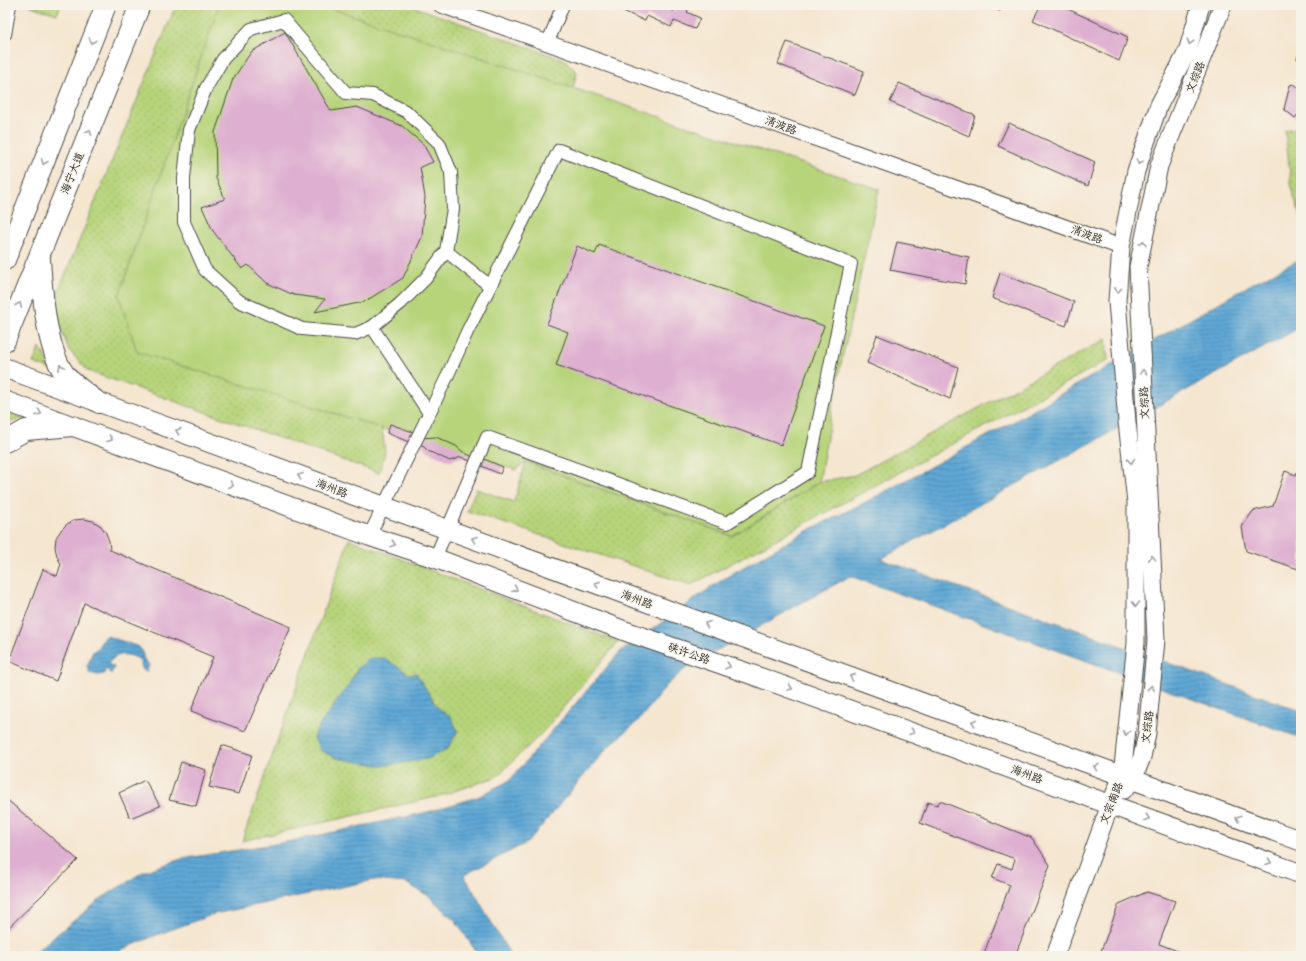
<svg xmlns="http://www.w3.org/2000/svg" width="1306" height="961" font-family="Delius,'LXGW WenKai TC',sans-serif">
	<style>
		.green { fill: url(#green-dots); stroke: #718052 }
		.pitch { fill: #b7d47a; stroke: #718052 }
		.water { fill: url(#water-rules); stroke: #456a80 }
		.building { fill: #deafd0 }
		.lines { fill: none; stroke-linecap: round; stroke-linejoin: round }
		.service-casing { stroke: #494744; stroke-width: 8 }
		.minor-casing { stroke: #494744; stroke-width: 14 }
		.tertiary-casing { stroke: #494744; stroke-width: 17 }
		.secondary-casing { stroke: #494744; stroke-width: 19 }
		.primary-casing { stroke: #494744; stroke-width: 21 }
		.trunk-casing { stroke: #494744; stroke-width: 22 }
		.service { stroke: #fff; stroke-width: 6 }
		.minor { stroke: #fff; stroke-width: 12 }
		.tertiary { stroke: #fff; stroke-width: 15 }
		.secondary { stroke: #fff; stroke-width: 17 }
		.primary { stroke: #fff; stroke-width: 19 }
		.trunk { stroke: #fff; stroke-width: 20 }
		.oneway { stroke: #a0a0a0 }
		.labels { text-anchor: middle; stroke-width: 3; stroke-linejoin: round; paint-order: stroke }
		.street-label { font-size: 11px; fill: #2b2b2b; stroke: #f7f3e8 }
	</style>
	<defs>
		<pattern id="green-dots" width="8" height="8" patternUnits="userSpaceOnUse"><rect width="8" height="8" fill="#b7d47a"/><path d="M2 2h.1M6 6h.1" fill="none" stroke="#9eb66a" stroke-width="1.8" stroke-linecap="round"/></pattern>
		<pattern id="water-rules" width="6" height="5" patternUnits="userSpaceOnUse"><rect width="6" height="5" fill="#5fa8d6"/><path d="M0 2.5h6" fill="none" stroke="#4f89ae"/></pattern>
	</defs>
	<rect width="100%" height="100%" fill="#f7f3e8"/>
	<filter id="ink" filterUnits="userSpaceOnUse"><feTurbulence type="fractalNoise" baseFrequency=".025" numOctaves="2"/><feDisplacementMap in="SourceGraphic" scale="8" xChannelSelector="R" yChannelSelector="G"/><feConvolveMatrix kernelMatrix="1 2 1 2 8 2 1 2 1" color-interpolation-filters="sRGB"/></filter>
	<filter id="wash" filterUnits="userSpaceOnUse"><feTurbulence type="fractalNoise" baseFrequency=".012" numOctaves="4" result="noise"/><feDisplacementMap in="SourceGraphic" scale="16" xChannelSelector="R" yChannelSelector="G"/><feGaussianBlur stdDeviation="0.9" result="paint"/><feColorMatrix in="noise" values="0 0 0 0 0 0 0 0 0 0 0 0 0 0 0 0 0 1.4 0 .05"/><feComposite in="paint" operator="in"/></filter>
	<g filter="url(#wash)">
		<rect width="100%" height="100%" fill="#f5e6d0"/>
		<g class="green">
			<path d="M30 5H61L57 14C48 11 39 10 30 5Z"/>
			<polygon points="176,5 219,5 382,428 385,452 379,473 88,371 69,350 59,324 56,297"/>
			<polygon points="307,5 409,5 565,60 577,72 573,88"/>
			<polygon points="1301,127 1301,216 1292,191 1285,130"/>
			<polygon points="1106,339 1108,360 691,585 467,511 476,489 514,502 526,462 732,536 819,482 855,475"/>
			<polygon points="40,347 52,370 33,363"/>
			<polygon points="14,408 35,416 9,422"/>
			<polygon points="349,539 618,642 543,732 496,777 440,796 242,841"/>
		</g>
		<polygon class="pitch" points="219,5 321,5 879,189 836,387 819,482 732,536 526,462 516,470 137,352 119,296"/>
		<g class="water">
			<polygon points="1301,259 1301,327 881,559 1301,711 1301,738 850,576 687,667 667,685 639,720 607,748 528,842 464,875 511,956 479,956 455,920 429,896 406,883 374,880 214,914 159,934 123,949 114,956 30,956 102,898 143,872 181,859 287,842 424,813 478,797 510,780 619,653 710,588 733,573 805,532 864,503 1011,423 1255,282"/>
			<path d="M107 636 139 647 143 652V658L149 665 147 671 143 670 139 659C127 653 116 652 108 664L114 667 111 674 106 668 105 670 104 674 98 675 90 673 87 667 93 651 97 649 103 639Z"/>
			<polygon points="370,658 384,658 411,675 416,673 438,708 450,716 458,731 447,749 427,759 382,766 337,758 321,751 313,737 321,723 348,686 358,668"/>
		</g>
		<g id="blocks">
			<g class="building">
				<polygon points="610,5 660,5 674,11 676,6 680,8 682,5 690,5 687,12 700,18 695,29 674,21 671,27 647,16 645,21"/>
				<polygon points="986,5 1002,5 1000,11"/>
				<polygon points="1041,5 1059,5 1128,37 1119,61 1033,20"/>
				<polygon points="285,32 331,111 357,107 402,126 423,144 433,162 420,167 425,197 422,237 403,278 364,302 315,312 325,299 294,295 267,283 248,265 242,269 213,231 202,207 225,199 216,178 215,132 233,79 251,52"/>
				<polygon points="787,42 864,71 855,95 778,64"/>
				<polygon points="1301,46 1301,61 1297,59"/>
				<polygon points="899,83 975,115 969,136 890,102"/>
				<polygon points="1294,84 1301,90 1301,111 1295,118 1284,109 1290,85"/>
				<polygon points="1009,123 1095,162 1088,186 998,146"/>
				<polygon points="897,242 969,257 965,284 890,270"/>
				<polygon points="599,245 824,326 781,445 556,365 568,332 547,324 577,246 595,254"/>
				<polygon points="1000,273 1074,302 1066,326 992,298"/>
				<polygon points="877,335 958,367 950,399 867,363"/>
				<polygon points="390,424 413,432 412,435 421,438 436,437 456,446 463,452 481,461 482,458 503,467 500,474 461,457 450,461 428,451 420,443 410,439 409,442 387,433"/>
				<polygon points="1301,462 1301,570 1246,551 1242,527 1253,511 1273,506 1285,471 1296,475"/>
				<polygon points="84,519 93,521 101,526 106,533 109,541 110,550 291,627 245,731 191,711 213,657 84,603 56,681 9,661 43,569 57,576 61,564 57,556 55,547 56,538 61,530 67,524 75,520"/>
				<polygon points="222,745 252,755 239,794 209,787"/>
				<polygon points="181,762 206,770 196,806 169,800"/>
				<polygon points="145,780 160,806 130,818 119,793"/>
				<polygon points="5,798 78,860 5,931"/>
				<polygon points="940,801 1032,838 1050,865 1015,956 983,956 1010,885 992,878 998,864 1012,869 1015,859 920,823 928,802 937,805"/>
				<polygon points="1147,892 1175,901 1159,944 1191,956 1099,956 1119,904"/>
			</g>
		</g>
	</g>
	<g filter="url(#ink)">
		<use href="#blocks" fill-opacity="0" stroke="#494744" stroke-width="1"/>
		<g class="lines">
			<g class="service-casing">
				<polyline id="service" points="8,35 13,5"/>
			</g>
			<g class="minor-casing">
				<g id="minor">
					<polyline points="548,42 563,5"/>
					<polyline points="372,327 401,303 426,278 446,251"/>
					<polyline points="429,413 372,327 355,334 302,329 239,301 205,270 184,222 184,178 189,130 206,88 223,59 251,29 284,20 346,93 373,95 407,112 439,143 451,172 453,209 446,251 490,286"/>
					<polyline points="369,536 446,379 467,332 559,150 851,264 808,472 727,523 487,437 435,558"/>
				</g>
			</g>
			<g class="tertiary-casing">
				<polyline id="tertiary" points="441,5 1121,247"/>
			</g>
			<g class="secondary-casing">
				<g id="secondary">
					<polyline points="1124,790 1133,780 1142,757 1147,733 1156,640 1138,267 1159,166 1223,5"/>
					<polyline points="1055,956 1110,805 1122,776 1136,643 1136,502 1127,422 1117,301 1121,247 1136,171 1159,105 1187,52 1201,5"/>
				</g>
			</g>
			<g class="primary-casing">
				<g id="primary">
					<polyline points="5,368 1301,841"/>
					<polyline points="5,401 369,536 435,558 625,631 753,675 1301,874"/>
				</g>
			</g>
			<g class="trunk-casing">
				<g id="trunk">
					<path d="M40 259C42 290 46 355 68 378 77 387 89 395 99 403"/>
					<polyline points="5,260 106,5"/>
					<polyline points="5,341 140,5"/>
					<polyline points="5,442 26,430 73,426"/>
				</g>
			</g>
			<use href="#service" class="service"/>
			<use href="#minor" class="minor"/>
			<use href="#tertiary" class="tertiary"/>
			<use href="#secondary" class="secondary"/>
			<use href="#primary" class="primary"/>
			<use href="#trunk" class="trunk"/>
		</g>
		<defs><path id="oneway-chevron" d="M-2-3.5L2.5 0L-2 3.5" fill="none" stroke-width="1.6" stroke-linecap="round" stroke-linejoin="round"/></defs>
		<g class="oneway">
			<use href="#oneway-chevron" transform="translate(92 41) rotate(111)"/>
			<use href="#oneway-chevron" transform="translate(1190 42) rotate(106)"/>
			<use href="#oneway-chevron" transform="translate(89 132) rotate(-68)"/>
			<use href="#oneway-chevron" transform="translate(44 162) rotate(112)"/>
			<use href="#oneway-chevron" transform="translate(1139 162) rotate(109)"/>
			<use href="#oneway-chevron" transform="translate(1143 243) rotate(-79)"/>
			<use href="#oneway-chevron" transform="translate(1118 290) rotate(95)"/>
			<use href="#oneway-chevron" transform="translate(19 305) rotate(-68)"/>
			<use href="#oneway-chevron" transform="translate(61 367) rotate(-120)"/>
			<use href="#oneway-chevron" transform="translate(1143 372) rotate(-92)"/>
			<use href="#oneway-chevron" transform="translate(39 413) rotate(21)"/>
			<use href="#oneway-chevron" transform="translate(178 431) rotate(-160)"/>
			<use href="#oneway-chevron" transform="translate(110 439) rotate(21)"/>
			<use href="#oneway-chevron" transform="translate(1131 461) rotate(84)"/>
			<use href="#oneway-chevron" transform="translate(300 476) rotate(-160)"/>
			<use href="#oneway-chevron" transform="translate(231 485) rotate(21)"/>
			<use href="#oneway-chevron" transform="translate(474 539) rotate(-160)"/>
			<use href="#oneway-chevron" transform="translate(393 544) rotate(18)"/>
			<use href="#oneway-chevron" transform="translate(1152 558) rotate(-93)"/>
			<use href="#oneway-chevron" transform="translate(597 584) rotate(-160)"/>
			<use href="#oneway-chevron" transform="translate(515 589) rotate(21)"/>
			<use href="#oneway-chevron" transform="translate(1136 604) rotate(90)"/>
			<use href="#oneway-chevron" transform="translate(707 624) rotate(-160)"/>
			<use href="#oneway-chevron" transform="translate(728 666) rotate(19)"/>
			<use href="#oneway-chevron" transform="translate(852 677) rotate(-160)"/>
			<use href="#oneway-chevron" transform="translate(790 688) rotate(20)"/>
			<use href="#oneway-chevron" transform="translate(1151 688) rotate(-84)"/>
			<use href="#oneway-chevron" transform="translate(974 722) rotate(-160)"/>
			<use href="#oneway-chevron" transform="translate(912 732) rotate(20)"/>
			<use href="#oneway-chevron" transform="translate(1126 733) rotate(95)"/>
			<use href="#oneway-chevron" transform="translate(1096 767) rotate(-160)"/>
			<use href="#oneway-chevron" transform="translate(1147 818) rotate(20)"/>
			<use href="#oneway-chevron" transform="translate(1238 818) rotate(-160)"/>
			<use href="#oneway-chevron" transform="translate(1269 862) rotate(20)"/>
		</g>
	</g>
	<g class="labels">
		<g class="street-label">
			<text transform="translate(1195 77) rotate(-68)" y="4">文综路</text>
			<text transform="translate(781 125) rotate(20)" y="4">清波路</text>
			<text transform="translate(72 173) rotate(-68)" y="4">海宁大道</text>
			<text transform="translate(1087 234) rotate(20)" y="4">清波路</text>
			<text transform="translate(1144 403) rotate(-92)" y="4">文综路</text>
			<text transform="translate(332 488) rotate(20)" y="4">海州路</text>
			<text transform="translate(637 599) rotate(20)" y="4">海州路</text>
			<text transform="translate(689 653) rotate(19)" y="4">硖许公路</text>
			<text transform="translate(1147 727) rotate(-83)" y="4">文综路</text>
			<text transform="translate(1027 774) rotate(20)" y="4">海州路</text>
			<text transform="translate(1111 803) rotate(-68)" y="4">文宗南路</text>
		</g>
	</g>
	<rect width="1306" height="961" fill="none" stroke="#f7f3e8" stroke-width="20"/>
</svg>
